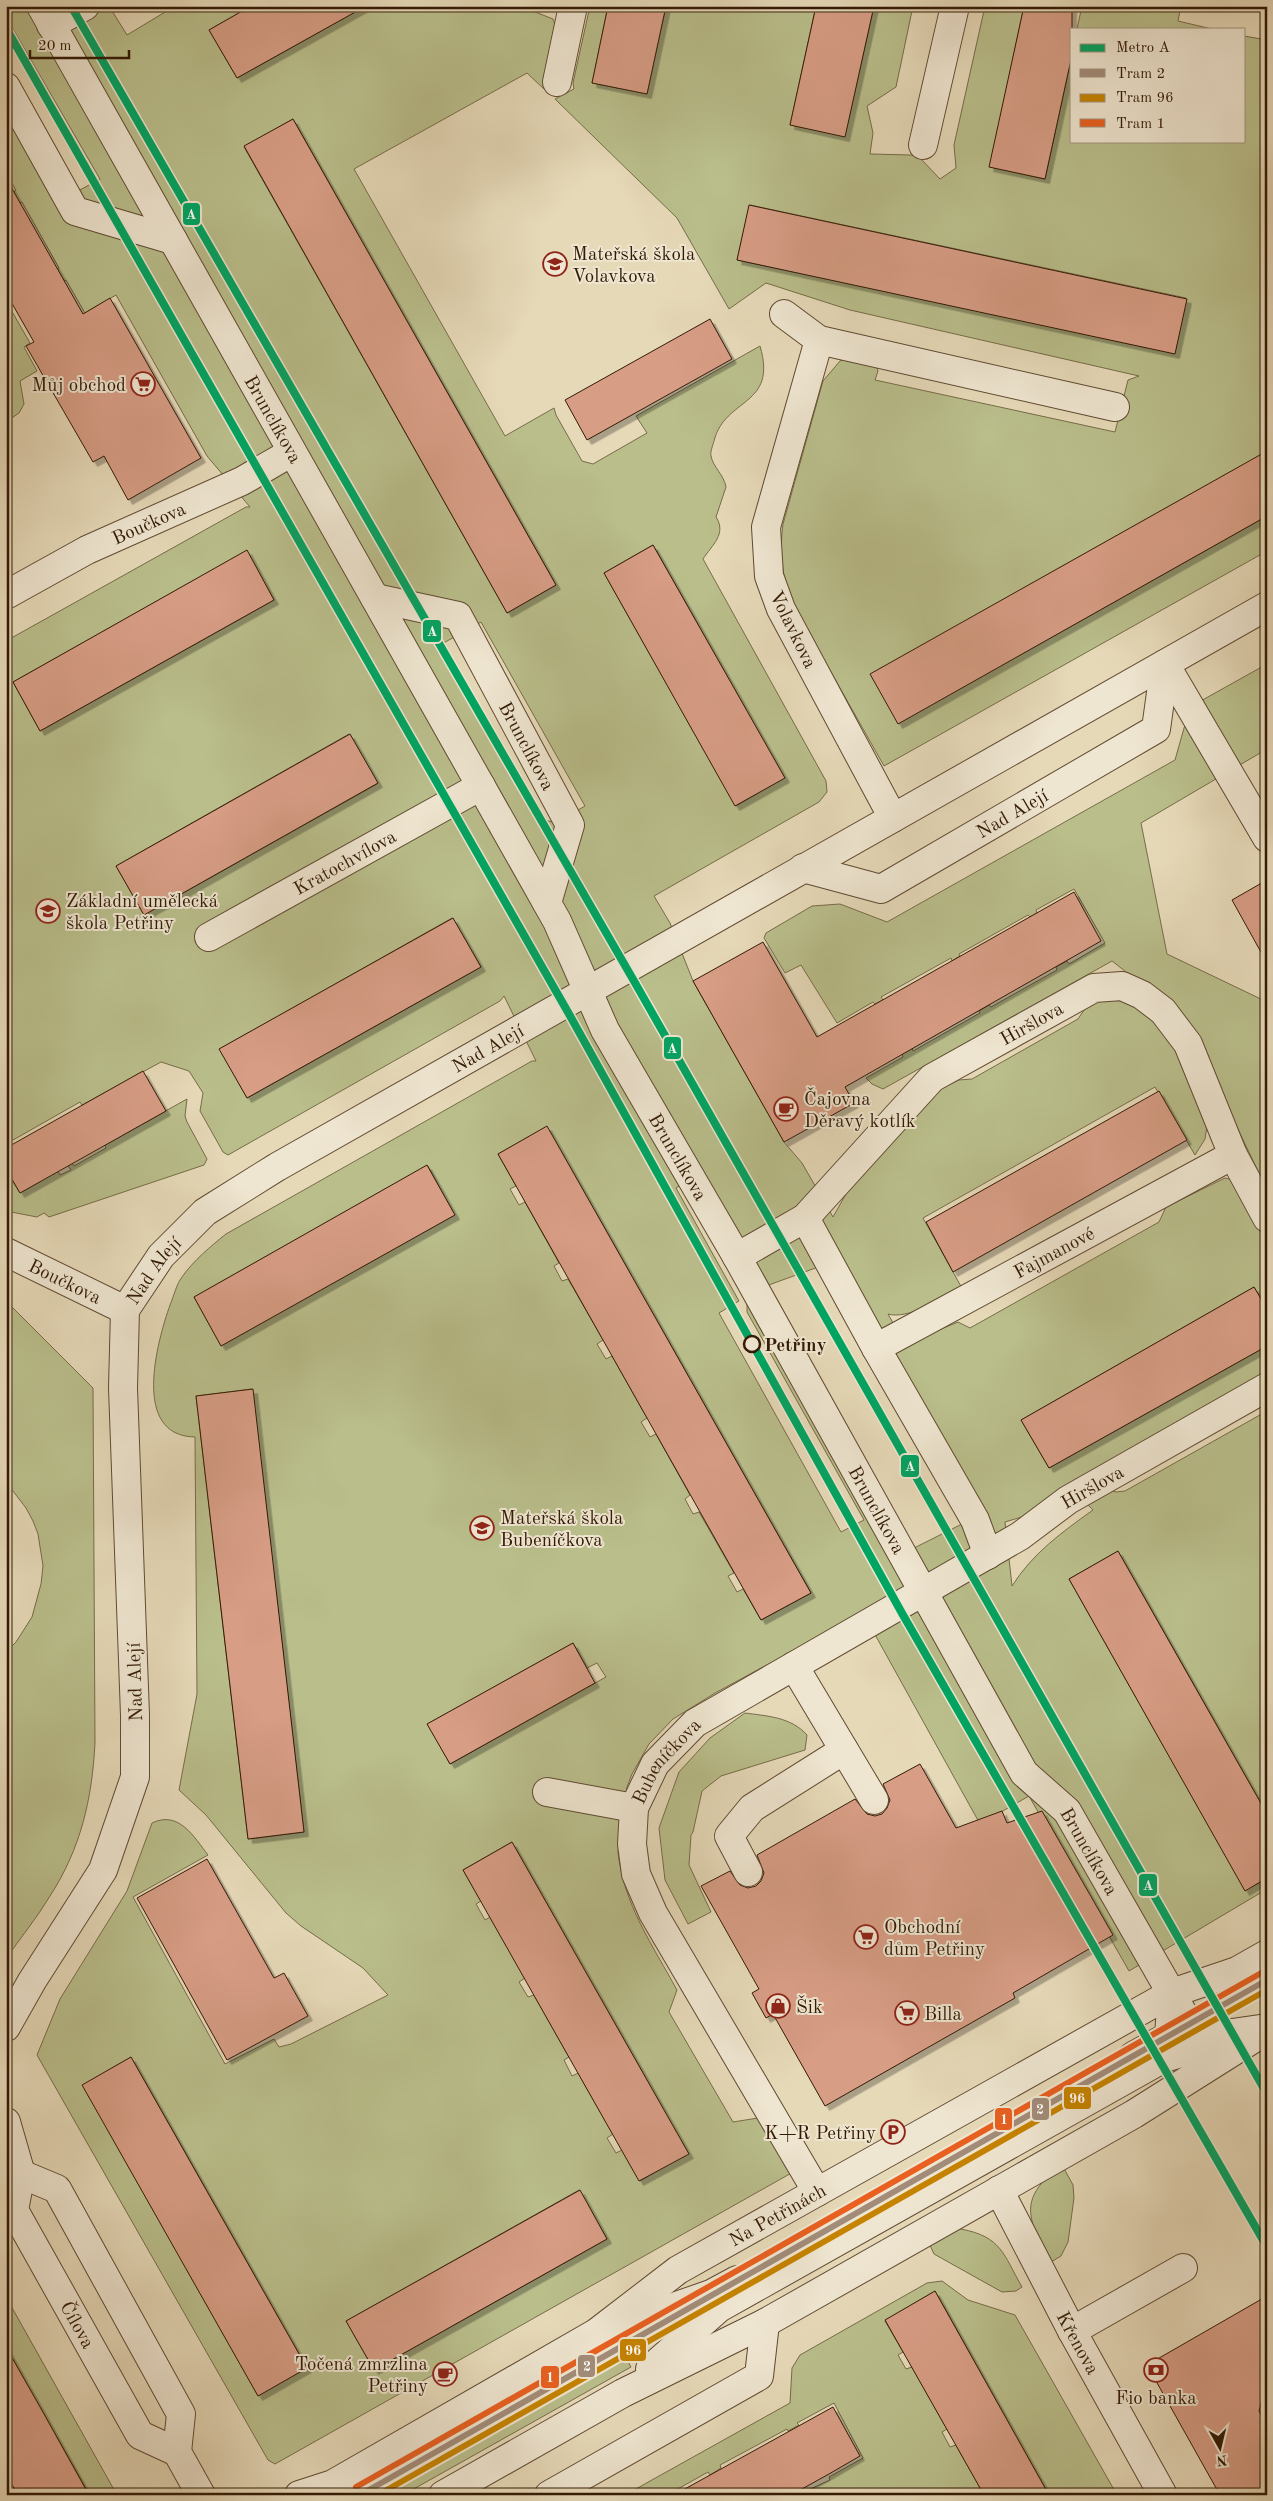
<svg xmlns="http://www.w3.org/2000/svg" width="1273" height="2501" font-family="'Old Standard TT',serif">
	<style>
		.green { fill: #b9be8b; stroke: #766c48; fill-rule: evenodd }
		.building { fill: #d79d85; stroke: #331a05; filter: url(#shadow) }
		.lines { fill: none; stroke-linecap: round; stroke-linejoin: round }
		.minor-casing { stroke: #604a32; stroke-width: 30 }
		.minor { stroke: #efe6d1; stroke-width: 28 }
		.tram-1-casing { stroke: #efe6d1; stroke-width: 10 }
		.tram-2-casing { stroke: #efe6d1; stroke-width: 10 }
		.tram-3-casing { stroke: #efe6d1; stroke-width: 10 }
		.tram-1 { stroke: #a28c79; stroke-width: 6 }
		.tram-2 { stroke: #c68301; stroke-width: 6 }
		.tram-3 { stroke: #e96020; stroke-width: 6 }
		.metro-1-casing { stroke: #efe6d1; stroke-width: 11 }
		.metro-1 { stroke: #00a562; stroke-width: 8 }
		.stop-dot { fill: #efe6d1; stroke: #331a05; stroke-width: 2.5 }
		.labels { text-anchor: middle; stroke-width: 4; stroke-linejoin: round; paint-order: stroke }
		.poi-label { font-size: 19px; fill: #331a05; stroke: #efe6d1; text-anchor: start }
		.street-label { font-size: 19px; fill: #331a05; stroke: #efe6d1 }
		.stop-label { font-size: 19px; font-weight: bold; fill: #331a05; stroke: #efe6d1; text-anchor: start }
		.line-badge { stroke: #efe6d1; stroke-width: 2 }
		.badge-label { font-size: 14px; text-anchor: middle; font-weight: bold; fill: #fff }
	</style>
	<defs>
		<filter id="shadow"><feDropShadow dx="4.5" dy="4.5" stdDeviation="0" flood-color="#0004"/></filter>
	</defs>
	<rect width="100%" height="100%" fill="#e6d9b8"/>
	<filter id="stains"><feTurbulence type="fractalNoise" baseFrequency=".004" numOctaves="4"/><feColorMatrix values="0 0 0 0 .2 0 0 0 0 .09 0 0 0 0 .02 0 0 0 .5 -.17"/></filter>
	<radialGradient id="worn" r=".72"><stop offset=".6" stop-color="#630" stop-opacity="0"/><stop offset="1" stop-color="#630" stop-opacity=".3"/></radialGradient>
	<g class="green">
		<path d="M6 6H109L127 35 175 6H251L209 30 237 78 366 6H520L553 19 558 33 544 89 527 73 354 169 505 436 554 408 556 415 582 461 593 464 647 433 636 416 760 346C778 407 725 397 714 441 713 445 710 452 711 456 713 467 724 475 726 487L716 517C727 534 712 545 703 559L826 781 827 792 819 802 654 896 670 923 693 981 784 1142 802 1163 833 1217 846 1194 940 1089 959 1080 972 1079 1078 1019 1086 1007 1108 995 1151 1013 1170 1030 1208 1119 1205 1139 1195 1155 1155 1087 923 1218 963 1290C944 1298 907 1320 888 1314L907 1348 917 1339 958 1322 970 1328 1159 1222 1166 1207 1225 1178 1236 1181 1267 1244V1309L1254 1287 1021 1420 1049 1468 1267 1346V1372L1170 1426 1044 1502 1025 1516 1005 1522 1012 1586C1032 1554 1062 1532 1093 1510L1085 1502 1106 1489 1116 1492 1125 1491 1267 1411V1814L1118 1551 1069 1579 1245 1890 1267 1879V1889L1129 1971 1029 1796 980 1824 863 1613 715 1693 673 1719 649 1744 632 1774 627 1787 618 1852C623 1903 653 1946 677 1990L669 2012 733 2122 764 2117 795 2171 275 2464 268 2460 37 2055 60 1999 127 1891 152 1823C179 1810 194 1837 208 1855L133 1897 225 2064 274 2039 279 2047 291 2044 388 1995 363 1968 301 1926 286 1913 206 1815 179 1790 197 1694 195 1437C131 1436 157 1342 170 1305 174 1296 176 1285 182 1277 193 1261 211 1246 226 1234L532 1061H536L504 996 500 1001 228 1155 223 1152 200 1111 203 1093 189 1071 161 1062 82 1105 80 1102 6 1144V641L246 507H250L207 456 116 295 85 313 66 280 63 281 57 269 59 268 22 202 19 203 14 192 16 190 6 173V113L56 203 100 179 6 17ZM293 119 556 585 507 613 244 147ZM653 545 784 778 736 806 604 573ZM247 551 274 600 40 731 13 682ZM481 622 585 806 556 823 537 818 440 645ZM349 734 377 784 144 915 116 866ZM452 918 481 967 247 1098 220 1049ZM547 1127 811 1593 761 1620 743 1589 737 1592 728 1576 734 1573 699 1512 693 1514 685 1499 690 1495 656 1434 650 1437 641 1422 647 1418 612 1356 606 1359 597 1344 603 1340 568 1279 562 1281 554 1266 559 1263 525 1202 519 1205 510 1189 516 1186 498 1154ZM428 1166 454 1215 221 1346 194 1297ZM686 1182 747 1292V1312L864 1520 841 1532 719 1313 739 1301 676 1188ZM821 1266 964 1523 914 1548 766 1286ZM252 1389 304 1832 248 1839 196 1396ZM573 1643 587 1668 597 1663 606 1677 450 1764 428 1724ZM512 1842 688 2153 640 2181 622 2150 616 2153 607 2138 613 2134 578 2073 572 2076 564 2060 569 2057 534 1995 528 1997 519 1982 525 1978 490 1917 485 1920 476 1904 481 1901 463 1870ZM131 2057 307 2368 258 2396 83 2085ZM579 2190 607 2239 374 2370 346 2321Z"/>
		<path d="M590 6H608L592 83 647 94 666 6H816L790 125 845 136 874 6H913L896 87 867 106 873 133 870 154 911 155 920 158 940 179 956 168 954 145 985 6H1024L990 167 1045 179 1072 55V141H1244V36L1267 40V466L899 723 1267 516V551L884 766 792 603C782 576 779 553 783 524L823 381 840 361 860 354 874 360 878 371 875 380 1115 432 1128 380 1139 376 850 310 766 283 729 309 677 218 555 99 574 89 573 83ZM750 205 1186 298 1175 353 737 260Z"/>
		<polygon points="1082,6 1181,6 1178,21 1212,29 1077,29"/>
		<polygon points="6,301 30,343 24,347 37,371 20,381 24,404 19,413 6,422"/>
		<polygon points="1267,664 1267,749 1141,823 1167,954 1267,1002 1267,1190 1192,1033 1171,1007 1112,961 883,1089 872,1084 866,1078 903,1057 902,1054 912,1048 913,1051 980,1013 979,1011 989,1005 991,1007 1057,970 1056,967 1067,961 1069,964 1105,943 1074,889 1036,910 1037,913 1030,917 1028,915 959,954 960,956 952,961 951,958 881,997 883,1000 875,1004 873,1002 837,1023 801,965 785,973 764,938 766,933 812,906 840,904 887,922 1175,760 1190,707"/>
		<polygon points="187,1099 185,1116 187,1122 207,1159 204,1165 49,1217 44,1213 37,1217 6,1211 6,1184 7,1185 13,1182 20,1193 58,1171 60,1175 71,1170 68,1166 72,1163 74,1166 106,1148 105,1145"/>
		<path d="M6 1301 93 1388 95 1743C92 1799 81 1848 50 1896 37 1918 20 1938 6 1959V1652L16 1642 32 1617 41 1584 43 1566 38 1534 33 1521 26 1508 6 1482Z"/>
		<path d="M745 1713C767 1716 791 1717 807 1735L805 1750 721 1776 702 1791 693 1832 691 1835 689 1865 711 1912 688 1924 665 1880 659 1828 679 1772 710 1738Z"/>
		<path d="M1062 2165 1073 2185 1074 2198 1068 2242 1061 2256 1051 2262C1027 2219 1017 2198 1062 2165Z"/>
		<path d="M961 2229C1002 2237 1003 2254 1022 2287L1016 2291 1002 2292 934 2254 928 2241 946 2231Z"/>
		<polygon points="942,2281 968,2300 1015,2315 1117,2495 1049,2495 935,2291 885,2321 903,2352 898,2355 906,2369 912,2367 947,2429 942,2432 950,2447 956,2445 984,2495 797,2495 830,2480 829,2477 863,2458 834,2403 797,2423 799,2425 788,2431 787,2429 720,2465 721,2468 710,2475 708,2472 667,2495 625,2495 790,2403 792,2368 800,2355 927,2283"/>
		<polygon points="6,2297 117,2495 83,2495 88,2492 6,2347"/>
		<polygon points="616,2341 631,2367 403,2495 339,2495"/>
	</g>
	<g class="building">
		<polygon points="251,6 366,6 237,78 209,30"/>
		<polygon points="608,6 666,6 647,94 592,83"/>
		<polygon points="816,6 874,6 845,137 790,125"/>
		<polygon points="1024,6 1072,6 1072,55 1045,179 989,167"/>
		<polygon points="293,119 556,585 507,613 244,146"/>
		<polygon points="6,178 83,314 110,298 201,458 128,500 104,456 93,462 26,346 34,342 6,293"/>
		<polygon points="749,205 1187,299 1175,354 737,260"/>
		<polygon points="710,319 732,359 587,440 565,400"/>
		<polygon points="1267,451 1267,516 898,724 870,674"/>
		<polygon points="653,545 785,778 735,806 604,573"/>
		<polygon points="247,550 274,600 40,731 13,682"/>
		<polygon points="350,734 378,783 144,915 116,866"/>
		<polygon points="1267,880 1267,963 1232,900"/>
		<polygon points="1074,892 1101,941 845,1087 854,1103 784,1142 693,981 763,942 817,1037"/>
		<polygon points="453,918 481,967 247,1098 219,1049"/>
		<polygon points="143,1071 166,1111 20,1193 6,1169 6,1148"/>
		<polygon points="1159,1091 1187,1140 953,1272 926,1222"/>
		<polygon points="547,1126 811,1593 761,1620 498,1154"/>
		<polygon points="427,1165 455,1215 221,1346 194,1297"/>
		<polygon points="1254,1287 1267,1309 1267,1346 1049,1468 1021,1420"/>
		<polygon points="253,1389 304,1832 248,1839 196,1396"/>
		<polygon points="1118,1551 1267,1814 1267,1878 1245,1891 1069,1579"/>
		<polygon points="573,1643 595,1683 450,1764 427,1724"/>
		<polygon points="920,1764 956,1828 1002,1811 1007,1823 1042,1811 1113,1935 1013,1993 1015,1998 825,2106 773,2014 766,2018 752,1993 759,1989 701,1886 730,1871 740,1885 748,1888 756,1886 761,1881 764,1873 757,1855 855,1799 867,1814 875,1816 882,1814 887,1808 890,1800 883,1784"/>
		<polygon points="512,1842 689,2154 639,2181 463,1870"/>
		<polygon points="207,1859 274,1978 284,1973 308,2016 227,2060 137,1898"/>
		<polygon points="131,2057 307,2368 258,2396 82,2085"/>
		<polygon points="580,2190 607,2239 374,2370 346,2321"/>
		<polygon points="935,2291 1049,2495 984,2495 885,2320"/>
		<polygon points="1267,2296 1267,2383 1259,2411 1267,2425 1267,2495 1220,2495 1147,2365"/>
		<polygon points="6,2347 44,2414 89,2495 18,2495 6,2474"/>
		<polygon points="833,2407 860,2456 829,2474 791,2495 674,2495"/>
	</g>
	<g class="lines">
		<g class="minor-casing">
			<g id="minor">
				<path id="s1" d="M41 6 557 921 605 1030 737 1257 1024 1773 1067 1811 1197 2038 1267 2028"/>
				<polyline points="51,25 85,6"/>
				<polyline points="557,82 573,6"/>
				<polyline points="6,87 75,211 173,240"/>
				<polyline points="923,145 955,6"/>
				<polyline points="784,314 819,340"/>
				<path id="s2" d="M6 595 87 550 242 481 292 452"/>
				<path id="s3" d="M375 598 458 616 570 825 547 903"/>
				<polyline points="1165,664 1267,838"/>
				<polyline points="893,818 781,609 769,576 766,527 819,340 1115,407"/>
				<path id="s4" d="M803 868 881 889 1156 729 1165 664"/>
				<path id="s5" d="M209 937 481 786"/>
				<polyline points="805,1218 876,1348 975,1520 988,1555"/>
				<path id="s6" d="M6 1252 125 1310"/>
				<path id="s7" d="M737 1257 805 1218 932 1078 1094 988 1122 986 1142 995 1163 1011 1188 1044 1233 1155 1267 1218"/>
				<path id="s8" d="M876 1348 1233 1155"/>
				<polyline points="794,1666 874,1800"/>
				<polyline points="547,1792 634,1808"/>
				<polyline points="748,1872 729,1836 752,1808 844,1750"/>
				<path id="s9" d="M6 2027 32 1981 103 1870 135 1777V1715L123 1388 125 1310 161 1256 205 1212 277 1167 1267 606"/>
				<polyline points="1133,2056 1169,2036 1172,1993"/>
				<path id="s10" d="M6 2122 21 2174 14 2210 140 2435 177 2452"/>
				<polyline points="21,2174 57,2189 181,2414 177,2452 201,2495"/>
				<path id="s11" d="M999 2190 1072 2331 1163 2495"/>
				<path id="s12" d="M817 2192 653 1913 636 1874 632 1844 634 1808 655 1764 695 1723 1020 1536 1068 1500 1267 1387"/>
				<polyline points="619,2326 711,2294 737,2280"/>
				<polyline points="1072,2331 1183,2268"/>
				<polyline points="650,2369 719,2308 1164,2058 1219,2042"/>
				<path id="s13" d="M299 2495 333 2484 596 2333 678 2270 1172 1993 1237 1971 1267 1954"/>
				<polyline points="443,2495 623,2393 765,2323 1134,2114 1264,2032"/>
				<polyline points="549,2495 759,2376 765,2323"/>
			</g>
		</g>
		<use href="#minor" class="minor"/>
		<g class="tram-1-casing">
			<polyline id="tram-1" points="360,2495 1267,1980"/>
		</g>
		<g class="tram-2-casing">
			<polyline id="tram-2" points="378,2495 1267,1990"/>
		</g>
		<g class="tram-3-casing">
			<polyline id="tram-3" points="356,2487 1263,1972"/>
		</g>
		<use href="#tram-1" class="tram-1"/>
		<use href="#tram-2" class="tram-2"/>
		<use href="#tram-3" class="tram-3"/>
		<g class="metro-1-casing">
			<g id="metro-1">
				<polyline points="71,6 634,981 1267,2094"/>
				<polyline points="6,28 569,1014 903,1615 1267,2247"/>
			</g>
		</g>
		<use href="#metro-1" class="metro-1"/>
	</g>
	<defs>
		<g id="school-ring" transform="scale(1.25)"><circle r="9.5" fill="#efe6d1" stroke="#8f2418" stroke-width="1.5"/><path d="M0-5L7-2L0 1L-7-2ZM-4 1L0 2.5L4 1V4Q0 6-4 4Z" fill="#8f2418"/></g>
		<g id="supermarket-ring" transform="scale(1.25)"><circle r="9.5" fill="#efe6d1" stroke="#8f2418" stroke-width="1.5"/><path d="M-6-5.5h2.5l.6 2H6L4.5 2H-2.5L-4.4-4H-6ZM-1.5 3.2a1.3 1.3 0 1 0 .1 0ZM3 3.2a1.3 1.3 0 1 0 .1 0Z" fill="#8f2418"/></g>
		<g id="cafe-ring" transform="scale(1.25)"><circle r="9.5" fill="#efe6d1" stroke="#8f2418" stroke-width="1.5"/><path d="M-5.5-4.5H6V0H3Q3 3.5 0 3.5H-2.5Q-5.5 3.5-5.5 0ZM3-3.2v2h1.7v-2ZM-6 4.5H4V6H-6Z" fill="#8f2418"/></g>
		<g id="shop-ring" transform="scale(1.25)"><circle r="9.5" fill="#efe6d1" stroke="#8f2418" stroke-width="1.5"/><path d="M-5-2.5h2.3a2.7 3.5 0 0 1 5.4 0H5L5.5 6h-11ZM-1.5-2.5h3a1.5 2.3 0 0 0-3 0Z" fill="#8f2418"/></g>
		<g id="parking-ring" transform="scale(1.25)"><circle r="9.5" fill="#efe6d1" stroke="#8f2418" stroke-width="1.5"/><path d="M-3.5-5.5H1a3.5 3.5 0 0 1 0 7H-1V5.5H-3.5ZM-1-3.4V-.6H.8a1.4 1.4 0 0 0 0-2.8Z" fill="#8f2418"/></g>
		<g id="bank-ring" transform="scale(1.25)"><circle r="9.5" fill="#efe6d1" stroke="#8f2418" stroke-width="1.5"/><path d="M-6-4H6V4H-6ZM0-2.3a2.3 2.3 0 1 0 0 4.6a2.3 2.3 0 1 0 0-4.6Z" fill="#8f2418"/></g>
	</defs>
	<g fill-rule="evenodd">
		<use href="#school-ring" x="555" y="264"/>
		<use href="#supermarket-ring" x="143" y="384"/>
		<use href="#school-ring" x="48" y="911"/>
		<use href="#cafe-ring" x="786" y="1109"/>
		<use href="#school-ring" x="482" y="1528"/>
		<use href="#supermarket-ring" x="866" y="1937"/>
		<use href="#shop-ring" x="778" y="2006"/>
		<use href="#supermarket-ring" x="907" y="2013"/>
		<use href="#parking-ring" x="893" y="2132"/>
		<use href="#bank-ring" x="1156" y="2370"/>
		<use href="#cafe-ring" x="445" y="2374"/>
	</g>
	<circle class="stop-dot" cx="752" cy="1344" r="8"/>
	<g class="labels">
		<g class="poi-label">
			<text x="572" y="260">Mateřská škola<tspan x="572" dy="22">Volavkova</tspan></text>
			<text x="126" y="391" text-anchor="end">Můj obchod</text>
			<text x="66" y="907">Základní umělecká<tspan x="66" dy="22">škola Petřiny</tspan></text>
			<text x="804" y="1105">Čajovna<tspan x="804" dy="22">Děravý kotlík</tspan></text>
			<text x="500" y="1524">Mateřská škola<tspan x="500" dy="22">Bubeníčkova</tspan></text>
			<text x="884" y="1933">Obchodní<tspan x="884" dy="22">dům Petřiny</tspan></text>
			<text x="796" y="2013">Šik</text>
			<text x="924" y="2020">Billa</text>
			<text x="876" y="2139" text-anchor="end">K+R Petřiny</text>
			<text x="428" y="2370" text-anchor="end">Točená zmrzlina<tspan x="428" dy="22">Petřiny</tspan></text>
			<text x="1156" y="2404" text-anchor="middle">Fio banka</text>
		</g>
		<g class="street-label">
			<text dy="7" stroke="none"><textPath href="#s1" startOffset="474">Brunclíkova</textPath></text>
			<text dy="7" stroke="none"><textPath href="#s2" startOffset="160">Boučkova</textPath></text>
			<text transform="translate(794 629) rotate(64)" y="7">Volavkova</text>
			<text dy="7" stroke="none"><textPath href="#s3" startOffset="232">Brunclíkova</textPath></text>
			<text dy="7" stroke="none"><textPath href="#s4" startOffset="232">Nad Alejí</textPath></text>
			<text dy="7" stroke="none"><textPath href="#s5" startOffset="155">Kratochvílova</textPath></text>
			<text dy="7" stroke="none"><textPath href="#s7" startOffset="381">Hiršlova</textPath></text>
			<text dy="7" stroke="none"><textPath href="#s9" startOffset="1204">Nad Alejí</textPath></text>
			<text dy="7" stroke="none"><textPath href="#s1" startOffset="1316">Brunclíkova</textPath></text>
			<text dy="7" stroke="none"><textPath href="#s8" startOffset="202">Fajmanové</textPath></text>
			<text dy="7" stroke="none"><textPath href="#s9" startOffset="799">Nad Alejí</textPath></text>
			<text dy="7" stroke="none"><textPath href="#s6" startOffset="66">Boučkova</textPath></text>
			<text dy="7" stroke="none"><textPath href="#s12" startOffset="1001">Hiršlova</textPath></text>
			<text dy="7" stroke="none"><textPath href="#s1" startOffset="1721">Brunclíkova</textPath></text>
			<text transform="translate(134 1682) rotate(-92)" y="7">Nad Alejí</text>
			<text dy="7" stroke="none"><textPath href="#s12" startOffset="490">Bubeníčkova</textPath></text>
			<text dy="7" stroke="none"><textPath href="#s1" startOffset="2126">Brunclíkova</textPath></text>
			<text dy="7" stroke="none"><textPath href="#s13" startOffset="556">Na Petřinách</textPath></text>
			<text dy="7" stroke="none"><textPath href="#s10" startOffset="222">Čílova</textPath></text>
			<text dy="7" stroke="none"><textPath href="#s11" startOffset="172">Křenova</textPath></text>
		</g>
		<g class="stop-label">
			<text x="764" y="1351">Petřiny</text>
		</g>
	</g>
	<g class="line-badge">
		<rect x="182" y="202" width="19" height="24" rx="5" fill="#00a562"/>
		<rect x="422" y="619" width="20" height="24" rx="5" fill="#00a562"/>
		<rect x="663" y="1036" width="19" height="24" rx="5" fill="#00a562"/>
		<rect x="900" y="1454" width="20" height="24" rx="5" fill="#00a562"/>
		<rect x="1138" y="1873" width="20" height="24" rx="5" fill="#00a562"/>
		<rect x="1063" y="2086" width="29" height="24" rx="5" fill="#c68301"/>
		<rect x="1031" y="2097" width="19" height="24" rx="5" fill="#a28c79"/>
		<rect x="994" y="2107" width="19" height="24" rx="5" fill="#e96020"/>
		<rect x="619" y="2338" width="28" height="24" rx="5" fill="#c68301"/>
		<rect x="577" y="2354" width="19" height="24" rx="5" fill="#a28c79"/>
		<rect x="540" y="2365" width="20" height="24" rx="5" fill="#e96020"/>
	</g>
	<g class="badge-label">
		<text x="191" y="219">A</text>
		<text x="432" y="636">A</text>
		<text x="672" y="1053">A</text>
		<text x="910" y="1471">A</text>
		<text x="1148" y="1890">A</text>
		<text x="1077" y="2103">96</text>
		<text x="1040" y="2114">2</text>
		<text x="1004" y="2124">1</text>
		<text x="633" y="2355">96</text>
		<text x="587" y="2371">2</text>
		<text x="550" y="2382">1</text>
	</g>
	<rect width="1273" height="2501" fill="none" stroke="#e6d9b8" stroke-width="25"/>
	<rect x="8" y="8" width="1258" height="2486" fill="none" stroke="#331a05" stroke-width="2.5"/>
	<rect x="12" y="12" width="1248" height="2476" fill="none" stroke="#331a05"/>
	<rect x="1070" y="28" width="175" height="115" fill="#efe6d1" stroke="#a4947f"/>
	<rect x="1080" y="44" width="25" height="8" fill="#00a562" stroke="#a4947f"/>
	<text x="1116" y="52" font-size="15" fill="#331a05">Metro A</text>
	<rect x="1080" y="69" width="25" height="8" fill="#a28c79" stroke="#a4947f"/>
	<text x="1116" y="78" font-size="15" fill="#331a05">Tram 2</text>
	<rect x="1080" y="94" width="25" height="8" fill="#c68301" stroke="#a4947f"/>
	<text x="1116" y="102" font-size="15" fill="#331a05">Tram 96</text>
	<rect x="1080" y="119" width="25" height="8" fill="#e96020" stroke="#a4947f"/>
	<text x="1116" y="128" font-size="15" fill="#331a05">Tram 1</text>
	<g transform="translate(1220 2448) rotate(172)" stroke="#efe6d1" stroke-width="4" paint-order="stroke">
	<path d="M0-4L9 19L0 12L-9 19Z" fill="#331a05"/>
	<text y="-8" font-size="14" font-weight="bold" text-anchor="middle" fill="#331a05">N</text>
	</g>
	<path d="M30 50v8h99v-8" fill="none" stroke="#331a05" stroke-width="2.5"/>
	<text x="38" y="50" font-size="15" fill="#331a05" stroke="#efe6d1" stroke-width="4" paint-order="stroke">20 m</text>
	<rect width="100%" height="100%" filter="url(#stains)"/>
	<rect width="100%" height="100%" fill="url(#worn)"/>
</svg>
